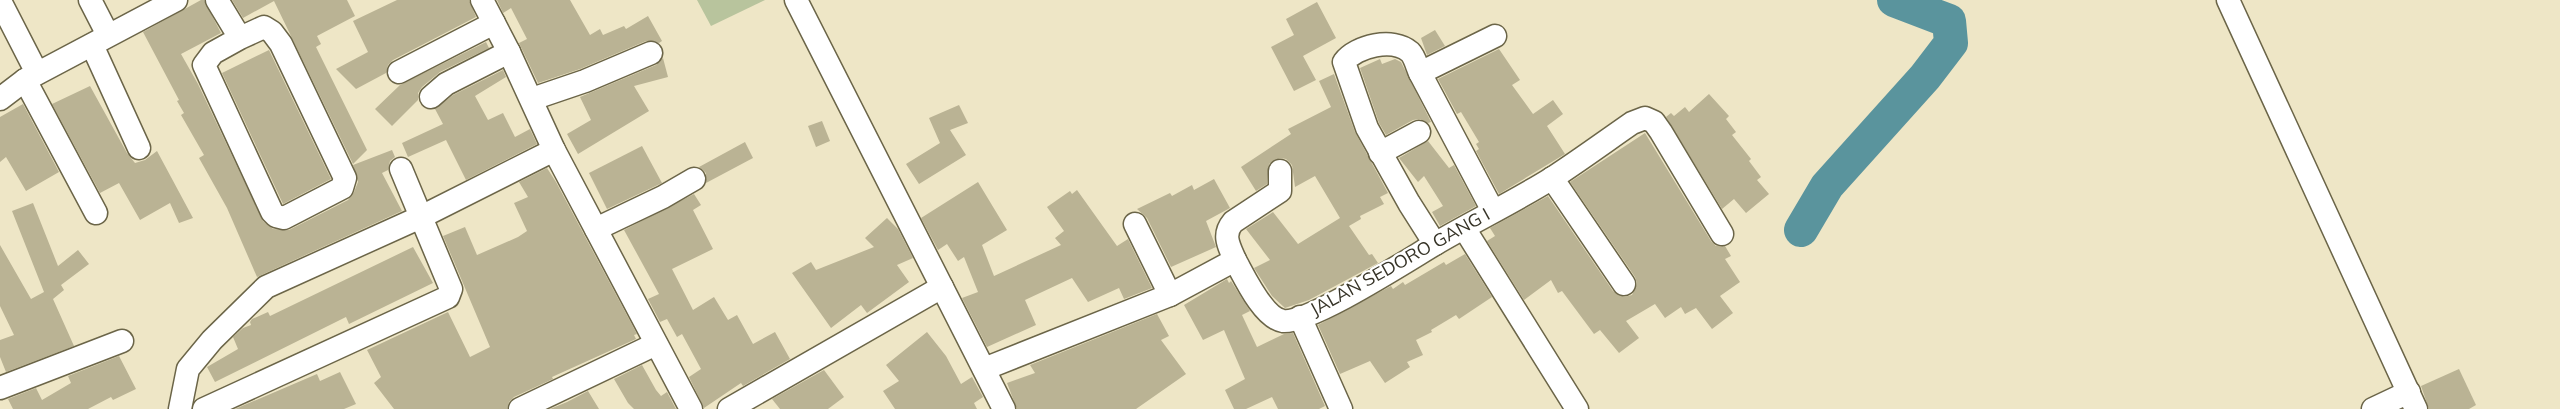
<svg xmlns="http://www.w3.org/2000/svg" width="2560" height="409" font-family="Mulish,sans-serif">
	<style>
		.green { fill: #b8c49d }
		.lines { fill: none; stroke-linecap: round; stroke-linejoin: round }
		.river { stroke: #5a949d; stroke-width: 34 }
		.building { fill: #bab394 }
		.minor-casing { stroke: #6b6548; stroke-width: 25 }
		.minor { stroke: #fff; stroke-width: 22 }
		.labels { text-anchor: middle; stroke-width: 4.5; stroke-linejoin: round; paint-order: stroke }
		.street-label { font-size: 18px; fill: #363327; stroke: #fff }
	</style>
	<rect width="100%" height="100%" fill="#eee6c6"/>
	<polygon class="green" points="697,0 765,0 711,26"/>
	<g class="lines">
		<polyline class="river" points="1801,230 1827,186 1925,77 1951,43 1949,21 1894,0"/>
	</g>
	<g class="building">
		<polygon points="201,0 204,0 221,33 181,54 198,84 263,221 273,229 289,230 348,200 354,192 358,182 353,165 392,150 395,157 390,161 388,170 382,173 402,211 257,277 227,208 199,158 204,155 181,115 184,113 177,101 179,100 143,32"/>
		<polygon points="232,0 347,0 355,16 317,36 321,44 316,47 367,150 353,164 274,1 243,18"/>
		<polygon points="397,0 469,0 476,17 393,60 388,65 386,73 356,89 336,69 368,52 353,21"/>
		<polygon points="497,0 570,0 590,35 600,29 603,35 624,26 626,29 648,16 662,41 659,43 646,41 580,69 538,83 519,43 527,39 511,8 503,13"/>
		<polygon points="1317,2 1336,38 1303,56 1316,80 1294,91 1271,47 1294,35 1286,19"/>
		<polygon points="1435,30 1445,46 1427,55 1421,38"/>
		<polygon points="486,42 489,48 440,72 422,87 418,93 418,100 392,126 375,109 400,85"/>
		<polygon points="1499,49 1520,80 1512,85 1533,114 1553,100 1563,114 1547,126 1565,154 1499,194 1476,151 1479,149 1476,144 1479,142 1461,112 1457,114 1438,79"/>
		<polygon points="269,50 331,179 283,204 222,73"/>
		<polygon points="663,58 668,77 634,86 649,111 578,154 567,134 591,120 580,97 656,65"/>
		<polygon points="1380,59 1382,64 1395,59 1401,62 1431,122 1428,123 1420,119 1413,120 1386,135 1379,123 1360,68"/>
		<polygon points="503,70 506,77 475,96 488,120 503,113 515,137 530,129 537,144 466,180 446,140 408,157 402,143 443,124 435,109 453,95"/>
		<polygon points="1334,74 1355,132 1388,193 1380,197 1384,204 1360,216 1361,219 1349,226 1369,255 1372,254 1378,263 1309,300 1285,308 1272,296 1254,268 1270,260 1246,229 1273,212 1298,244 1340,218 1315,176 1295,187 1292,165 1286,159 1280,158 1269,164 1267,184 1256,191 1241,167 1291,134 1288,129 1331,107 1319,81"/>
		<polygon points="90,86 127,153 135,163 145,160 157,151 193,218 179,223 170,203 140,220 119,183 100,193 52,104"/>
		<polygon points="1709,94 1729,116 1726,119 1736,132 1732,135 1751,159 1749,161 1761,177 1757,180 1769,194 1746,213 1734,199 1722,209 1666,117 1671,113 1674,116 1685,107 1689,112"/>
		<polygon points="23,104 59,172 26,191 6,157 0,162 0,117"/>
		<polygon points="959,105 968,123 950,130 966,155 919,184 906,164 940,143 929,118"/>
		<polygon points="822,121 830,141 816,147 808,126"/>
		<polygon points="1645,133 1711,241 1716,246 1725,246 1731,256 1725,259 1740,282 1720,296 1733,313 1712,329 1696,308 1685,314 1681,307 1665,318 1655,304 1626,321 1639,338 1619,353 1600,330 1594,334 1562,291 1558,293 1551,280 1524,300 1487,241 1495,236 1490,228 1548,196 1613,291 1624,297 1632,295 1637,284 1635,277 1570,182"/>
		<polygon points="1428,141 1449,168 1454,165 1476,206 1440,226 1432,212 1443,206 1424,176 1418,182 1399,158"/>
		<polygon points="745,142 753,158 706,183 706,173 699,167"/>
		<polygon points="642,146 662,183 607,209 589,173"/>
		<polygon points="547,168 556,182 637,334 634,335 636,339 552,377 553,379 514,397 509,402 507,409 394,409 374,383 381,377 367,350 448,312 470,357 490,347 443,236 465,227 477,255 518,237 527,231 514,203 528,197 519,182"/>
		<polygon points="1214,179 1230,208 1206,221 1216,247 1171,267 1147,218 1137,209 1170,193 1172,196 1192,185 1194,190"/>
		<polygon points="978,182 1007,230 982,245 994,276 1061,245 1055,238 1064,231 1047,207 1070,191 1072,194 1077,190 1117,246 1128,239 1152,288 1124,299 1119,288 1088,302 1072,278 1025,300 1036,325 987,347 962,298 978,292 964,257 958,261 947,244 938,250 921,218"/>
		<polygon points="694,194 701,205 693,210 713,249 672,269 693,310 714,297 728,320 737,315 753,344 775,332 790,359 743,386 741,383 704,408 689,377 701,369 682,334 677,337 667,319 660,322 648,299 659,294 624,230"/>
		<polygon points="33,203 58,266 78,250 89,264 61,285 64,290 53,299 74,346 6,372 0,357 0,340 14,335 0,306 0,245 31,299 44,292 12,211"/>
		<polygon points="887,218 898,229 913,258 897,265 909,282 867,313 861,305 831,328 792,273 811,262 816,270 874,247 865,238"/>
		<polygon points="413,247 433,283 349,324 346,317 215,382 207,367 238,349 233,337 243,328 251,325 250,322 252,319 268,312 270,316"/>
		<polygon points="1465,254 1492,297 1459,319 1456,315 1431,330 1432,332 1416,340 1423,355 1407,362 1410,367 1385,383 1370,361 1340,374 1318,325 1391,286 1393,289 1403,282 1405,285 1444,262 1446,265"/>
		<polygon points="1227,279 1229,283 1231,281 1250,311 1242,315 1257,347 1284,334 1293,333 1325,406 1319,409 1278,409 1272,397 1246,409 1234,409 1225,390 1245,379 1224,330 1203,340 1184,305"/>
		<polygon points="1157,314 1169,336 1161,340 1186,374 1136,409 1017,409 1007,383 1035,373 1030,365"/>
		<polygon points="927,332 946,356 961,384 972,377 983,397 974,403 977,409 895,409 883,391 899,381 886,365"/>
		<polygon points="119,356 136,389 113,400 111,397 88,409 13,409 8,399 36,388 42,400 71,383 68,376"/>
		<polygon points="642,365 656,390 661,396 667,392 676,409 634,409 628,403 614,379"/>
		<polygon points="2459,369 2476,405 2469,409 2429,409 2421,386"/>
		<polygon points="824,370 844,397 828,409 780,409 772,399"/>
		<polygon points="340,372 356,404 344,409 235,409 317,374 320,381"/>
		<polygon points="588,391 599,409 550,409 567,402"/>
	</g>
	<g class="lines">
		<g class="minor-casing">
			<g id="minor">
				<polyline points="90,0 108,35"/>
				<polyline points="217,0 240,38 264,27 272,32 281,44 345,178 342,188 284,218 276,216 272,212 204,65 213,53 240,38"/>
				<polyline points="482,0 509,52 554,150 691,409"/>
				<polyline points="796,0 1004,409"/>
				<polyline points="2228,0 2416,409"/>
				<polyline points="0,1 37,73"/>
				<polyline points="92,45 139,148"/>
				<polyline points="399,72 494,23"/>
				<polyline points="1420,73 1493,211"/>
				<polyline points="25,80 96,213"/>
				<polyline points="431,97 446,84 509,52"/>
				<polyline points="0,99 25,80 176,0"/>
				<polyline points="532,99 585,81 651,53"/>
				<polyline points="1380,153 1419,132"/>
				<polyline points="1552,178 1624,284"/>
				<polyline points="1135,224 1170,295"/>
				<polyline points="1464,228 1577,409"/>
				<polyline points="596,229 663,197 694,179"/>
				<path d="M1435 244 1409 203 1367 128 1344 62C1356 46 1393 37 1410 52 1415 57 1417 67 1420 73L1495 36"/>
				<path d="M1235 260C1229 246 1222 235 1233 222L1280 191V171"/>
				<polyline points="1300,317 1341,409"/>
				<path d="M984 369 1170 295 1235 260C1244 276 1263 318 1283 321 1309 324 1408 260 1435 244 1474 221 1516 201 1554 177 1580 160 1606 141 1632 123L1645 118 1654 122 1661 132 1722 234"/>
				<polyline points="0,388 122,341"/>
				<polyline points="180,409 188,369 212,340 266,287 423,216 554,150"/>
				<polyline points="204,409 448,297 451,289 401,169"/>
				<polyline points="520,409 656,344"/>
				<polyline points="729,409 942,287"/>
				<polyline points="2373,409 2409,392"/>
			</g>
		</g>
		<use href="#minor" class="minor"/>
	</g>
	<g class="labels">
		<g class="street-label">
			<text transform="translate(1400 262) rotate(-29)" y="6">JALAN SEDORO GANG I</text>
		</g>
	</g>
</svg>
